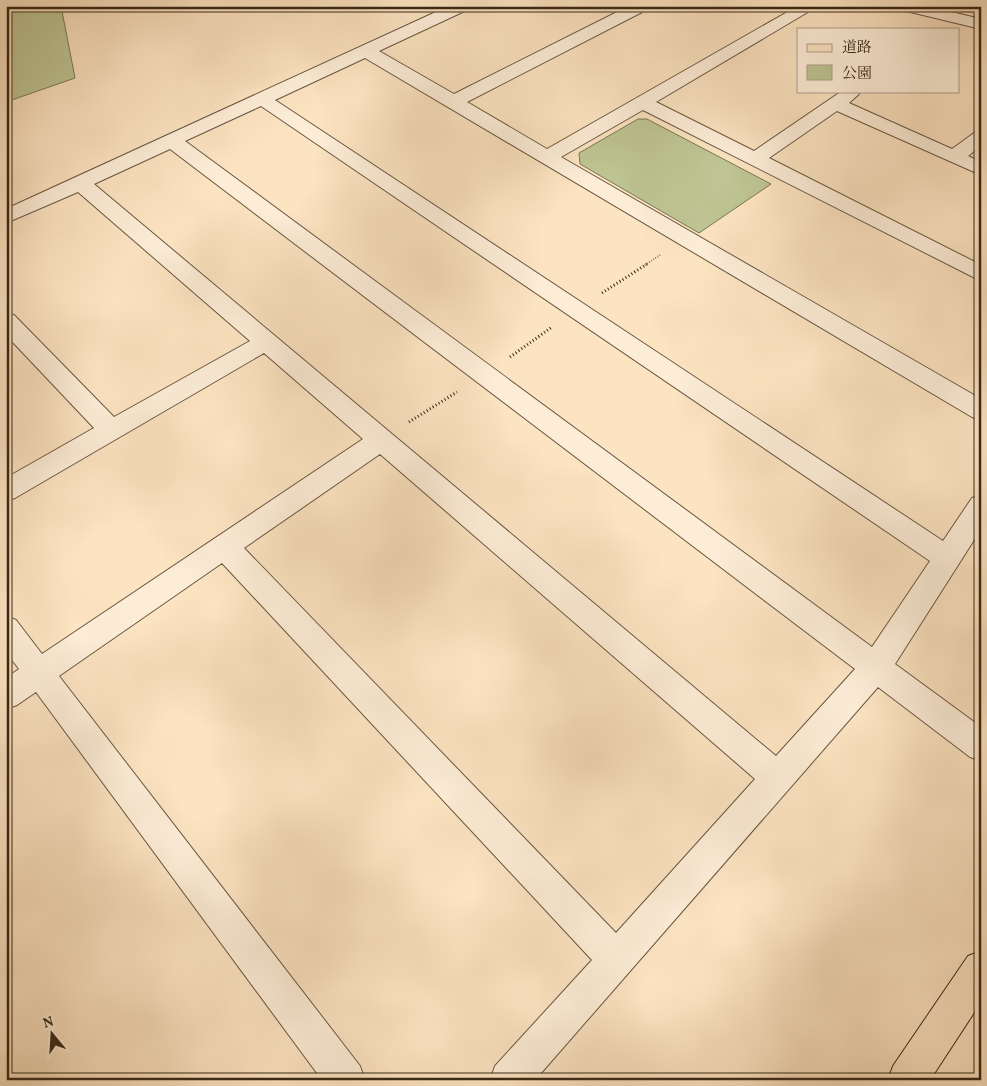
<svg xmlns="http://www.w3.org/2000/svg" width="987" height="1086" font-family="Vollkorn,'Noto Serif JP',serif">
	<style>
		.green { fill: #bec493; stroke: #7b7654 }
		.lines { fill: none; stroke-linecap: round; stroke-linejoin: round }
		.minor-casing { stroke: #695741; stroke-width: 2 }
		.primary-casing { stroke: #382816; stroke-width: 2 }
		.path-far1 { stroke: #382816; stroke-width: 2; stroke-dasharray: 0.5 2; stroke-linecap: butt }
		.path { stroke: #382816; stroke-width: 3; stroke-dasharray: 1 2.5; stroke-linecap: butt }
		.minor { fill: #fdedd7; fill-rule: evenodd }
		.primary { fill: #fce3c1; fill-rule: evenodd }
	</style>
	<rect width="100%" height="100%" fill="#fce3c1"/>
	<filter id="stains"><feTurbulence type="fractalNoise" baseFrequency=".004" numOctaves="4"/><feColorMatrix values="0 0 0 0 .2 0 0 0 0 .09 0 0 0 0 .02 0 0 0 .5 -.17"/></filter>
	<radialGradient id="worn" r=".72"><stop offset=".6" stop-color="#630" stop-opacity="0"/><stop offset="1" stop-color="#630" stop-opacity=".3"/></radialGradient>
	<g class="green">
		<polygon points="6,6 61,6 75,78 6,102"/>
		<polygon points="638,119 647,119 771,184 699,233 580,164 579,153"/>
	</g>
	<g class="lines">
		<g class="minor-casing">
			<g id="minor">
				<path d="M449 6H471L469 9 379 51 454 94 629 6H650L648 9 467 102 547 149 798 6H818L656 102 754 151 842 91H857L859 94 849 103 952 149 974 133 981 131V146L968 156 981 162V175L837 111 769 158 981 265V281L643 110 561 157 981 399V420L972 417 365 58 275 100 943 541 972 498 981 495V529L895 664 981 727V761L970 757 878 687 535 1080H490L495 1066 592 960 222 563 59 676 360 1066 365 1080H322L36 692 17 705 6 709V678L19 669 6 652V616L16 620 42 654 363 439 264 353 15 498 6 501V478L94 428 6 335V313L14 315 114 417 250 341 78 192 6 223V209ZM261 106 930 561 872 647 185 141ZM170 149 855 669 776 756 94 184ZM380 454 755 779 616 933 244 548Z"/>
				<polygon points="896,6 926,6 981,19 981,29 898,9"/>
			</g>
		</g>
		<g class="primary-casing">
			<polygon id="primary" points="981,951 981,1002 930,1080 888,1080 893,1066 968,956"/>
		</g>
		<polyline class="path-far1" points="645,265 660,255"/>
		<g class="path">
			<polyline points="602,293 647,264"/>
			<polyline points="510,357 552,327"/>
			<polyline points="409,422 457,392"/>
		</g>
		<use href="#minor" class="minor"/>
		<use href="#primary" class="primary"/>
	</g>
	<rect width="987" height="1086" fill="none" stroke="#fce3c1" stroke-width="25"/>
	<rect x="8" y="8" width="972" height="1071" fill="none" stroke="#382816" stroke-width="2.5"/>
	<rect x="12" y="12" width="962" height="1061" fill="none" stroke="#382816"/>
	<rect x="797" y="28" width="162" height="65" fill="#fdedd7" stroke="#ae9e8a"/>
	<rect x="807" y="44" width="25" height="8" fill="#fce3c1" stroke="#ae9e8a"/>
	<text x="842" y="52" font-size="15" fill="#382816">道路</text>
	<rect x="807" y="65" width="25" height="15" fill="#bec493" stroke="#ae9e8a"/>
	<text x="842" y="78" font-size="15" fill="#382816">公園</text>
	<g transform="translate(52 1034) rotate(342)" stroke="#fdedd7" stroke-width="4" paint-order="stroke">
	<path d="M0-4L9 19L0 12L-9 19Z" fill="#382816"/>
	<text y="-8" font-size="14" font-weight="bold" text-anchor="middle" fill="#382816">N</text>
	</g>
	<rect width="100%" height="100%" filter="url(#stains)"/>
	<rect width="100%" height="100%" fill="url(#worn)"/>
</svg>
